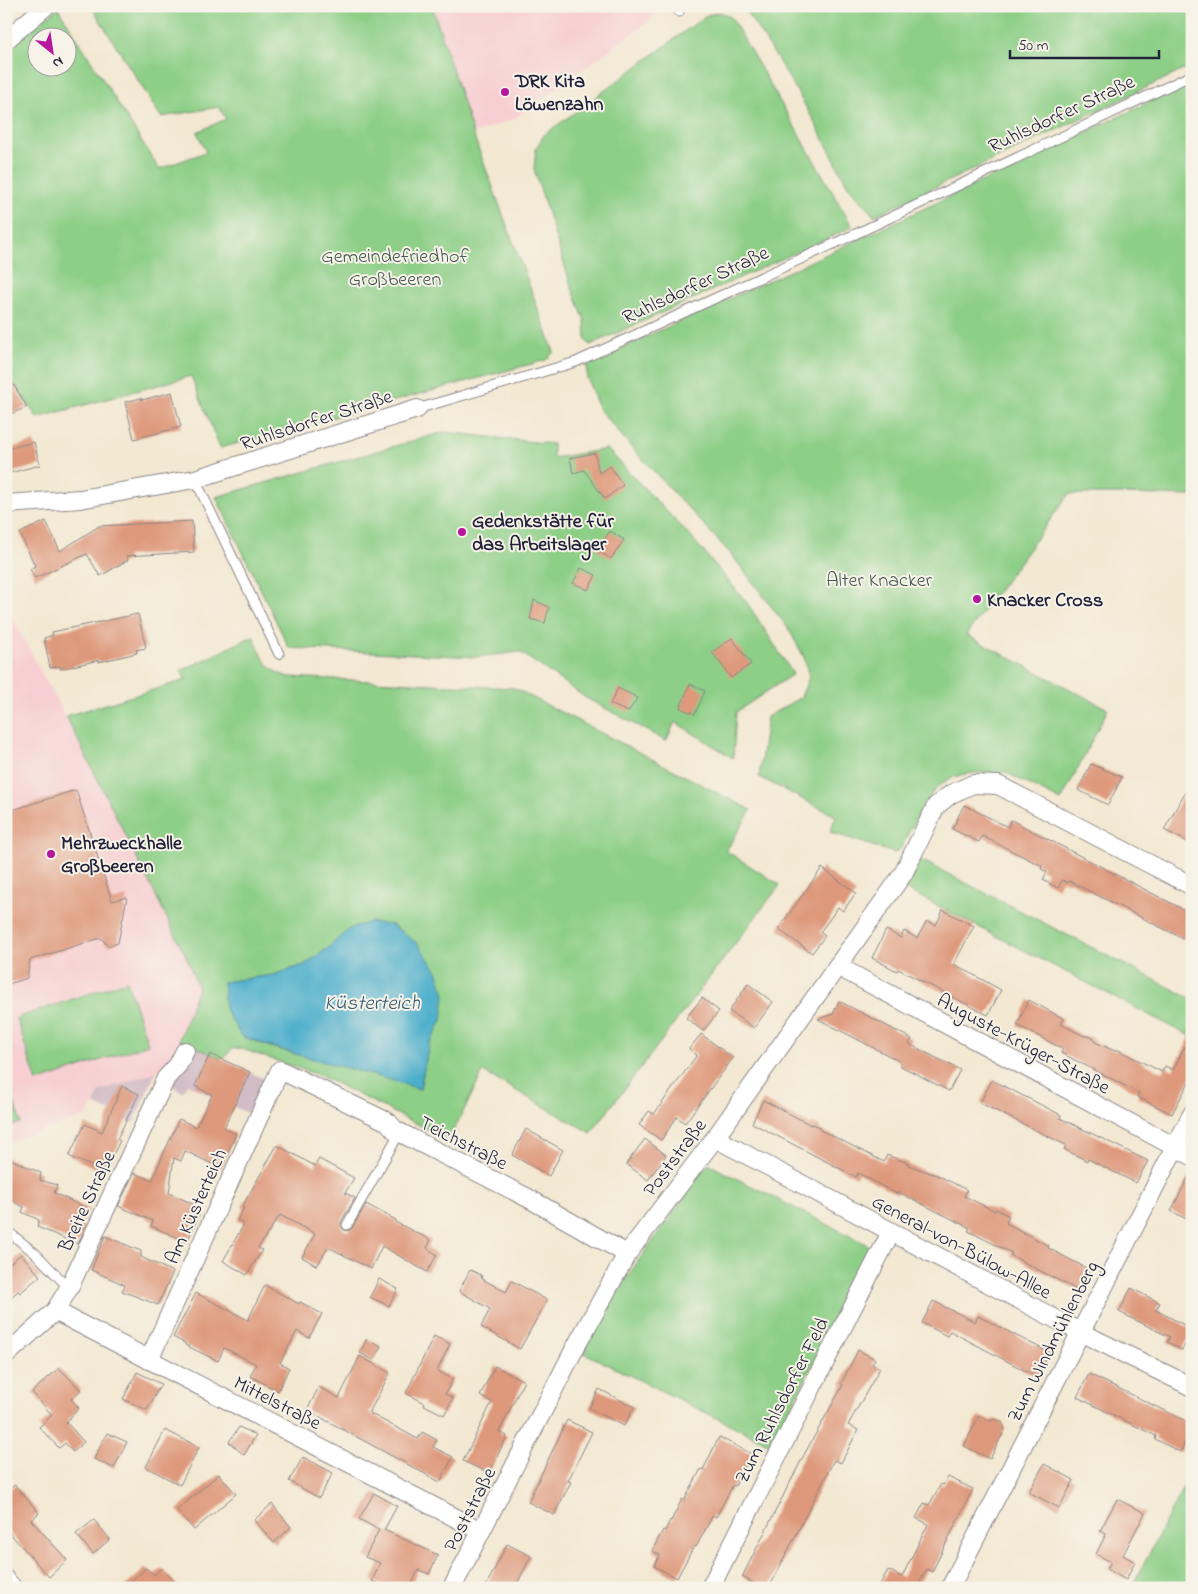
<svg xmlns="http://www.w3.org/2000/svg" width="1198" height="1594" font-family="'Indie Flower',sans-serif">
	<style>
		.built { fill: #f7cfd2 }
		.industrial { fill: #d2bdc6 }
		.green { fill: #8dcf87; stroke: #587861; fill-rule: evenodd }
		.water { fill: #4baecb; stroke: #366883 }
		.building { fill: #de997c }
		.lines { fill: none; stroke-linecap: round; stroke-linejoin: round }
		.lane-casing { stroke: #8a8586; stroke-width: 11 }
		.street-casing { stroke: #8a8586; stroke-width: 20 }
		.lane { stroke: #fff; stroke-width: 9 }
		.street { stroke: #fff; stroke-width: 18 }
		.poi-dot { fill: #b5179e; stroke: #f7f3e8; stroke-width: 2 }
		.labels { text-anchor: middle; stroke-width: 4; stroke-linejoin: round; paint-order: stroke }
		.poi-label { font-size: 20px; font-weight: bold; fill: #22223b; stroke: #f7f3e8; text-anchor: start }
		.street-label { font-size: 20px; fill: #22223b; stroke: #f7f3e8 }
		.park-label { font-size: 20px; fill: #425652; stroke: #f7f3e8 }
		.water-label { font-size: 21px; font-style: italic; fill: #325a75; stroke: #f7f3e8 }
	</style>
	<rect width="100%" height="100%" fill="#f7f3e8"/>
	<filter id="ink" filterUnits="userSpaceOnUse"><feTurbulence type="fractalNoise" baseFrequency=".02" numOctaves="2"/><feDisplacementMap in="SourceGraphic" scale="10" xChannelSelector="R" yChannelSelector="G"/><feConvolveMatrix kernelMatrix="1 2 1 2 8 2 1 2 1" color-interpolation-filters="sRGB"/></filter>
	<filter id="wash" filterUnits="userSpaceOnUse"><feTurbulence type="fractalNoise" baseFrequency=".0096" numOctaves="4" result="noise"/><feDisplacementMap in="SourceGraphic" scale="20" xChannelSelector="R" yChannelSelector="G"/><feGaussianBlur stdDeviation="1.12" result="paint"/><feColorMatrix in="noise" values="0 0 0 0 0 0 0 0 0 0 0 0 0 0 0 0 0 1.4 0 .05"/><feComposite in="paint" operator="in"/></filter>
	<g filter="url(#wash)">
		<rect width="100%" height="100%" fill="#f3e8d2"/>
		<g class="built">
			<polygon points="432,6 647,6 654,18 514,119 473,134"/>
			<polygon points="6,606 77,739 187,958 198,988 175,1053 167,1064 156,1072 100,1091 87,1116 6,1143"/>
		</g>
		<g class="industrial">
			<polygon points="194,1047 267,1080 251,1115 187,1084 183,1092 167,1083 186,1062"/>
			<polygon points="156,1072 133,1123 94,1104 100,1091"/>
		</g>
		<g class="green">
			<path d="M91 6H432L473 134 554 352 546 360 220 448 191 376 37 418 6 370V51L58 8 159 169 206 152 197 132 226 119 219 107 161 117ZM38 38H68V68H38Z"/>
			<path d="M742 6H1192V66L874 216C866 205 856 197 849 187 839 172 833 155 824 140 800 94 772 49 742 6Z"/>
			<polygon points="720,12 731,17 852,226 846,230 590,345 586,340 585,321 570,283 534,169 536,148 544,135 707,15"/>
			<path d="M1192 82V496L1123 494H1069L966 635 1108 709 1061 801 1003 771 1000 776C979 768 946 774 932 793 920 809 909 833 899 851L894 853 830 832 836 816 759 777 767 717 801 697 809 677 804 657 788 628 731 554 633 449 599 409 587 378V364L866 236Z"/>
			<polygon points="444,432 553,444 553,458 607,449 692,538 748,604 793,674 736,712 733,758 675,722 666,741 586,698 520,652 476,657 289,648 216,497"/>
			<path d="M253 636C263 657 265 670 289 677L514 688 751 810 726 851 780 885 591 1133 483 1072 449 1140 321 1076 239 1048 232 1049 223 1059 179 1040 198 988 187 958 66 716 186 680 181 671ZM327 949 442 1020 429 1044 420 1089 382 1077 270 1047 241 1036 223 982 273 975 304 965Z"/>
			<polygon points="921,860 1192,999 1192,1037 905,889"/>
			<polygon points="127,981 148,1044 37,1082 16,1018"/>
			<polygon points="14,1102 21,1123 6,1127 6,1105"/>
			<polygon points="708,1164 872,1247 772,1445 578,1350 639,1260"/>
			<polygon points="1192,1470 1192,1588 1134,1588 1132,1587"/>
		</g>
		<path class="water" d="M370 922 392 925 418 944 437 971 445 995 442 1020 429 1044 420 1089C361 1070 299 1058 241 1036L225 1009 223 982 273 975 304 965 327 949 349 929Z"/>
		<g id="blocks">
			<g class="building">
				<polygon points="6,372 27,407 6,416"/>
				<polygon points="172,392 181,427 134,439 125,402 141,398 142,400"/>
				<polygon points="34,442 40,465 6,474 6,449"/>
				<polygon points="595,453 599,473 610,466 623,485 605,499 584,470 573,473 570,458"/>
				<polygon points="46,521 60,551 99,526 192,521 194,552 126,556 128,560 100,576 87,554 35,578 30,569 35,566 20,533"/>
				<polygon points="610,531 624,540 611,559 597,550"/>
				<polygon points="581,568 596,575 588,590 573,583"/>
				<polygon points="534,600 549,607 545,623 530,619"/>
				<polygon points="138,614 146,648 136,650 137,653 99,662 99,660 60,669 60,666 50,668 44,638 53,635 52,632"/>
				<polygon points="732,638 751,664 731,678 712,652"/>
				<polygon points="690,684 705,691 695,714 680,708"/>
				<polygon points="618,688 638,698 628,712 610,704"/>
				<polygon points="1091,764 1122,777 1108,805 1078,790"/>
				<polygon points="1192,780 1192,844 1164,830"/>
				<polygon points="76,790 112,901 127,897 118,943 108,946 101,938 30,960 27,978 6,985 6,812"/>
				<polygon points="964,805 1008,827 1011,820 1192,914 1192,943 1069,881 1068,883 1062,880 1058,888 1043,880 1047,872 1041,869 1042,866 982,836 979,842 952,829"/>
				<polygon points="822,868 856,893 843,911 838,907 829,920 820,932 825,936 812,953 778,929"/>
				<polygon points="943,910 974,926 954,964 1001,990 988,1015 898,969 897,971 872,958 886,930 901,938 904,931 917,938 927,921 936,925"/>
				<polygon points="748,984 773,1002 754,1028 729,1011"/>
				<polygon points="702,998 719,1011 703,1031 686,1018"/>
				<polygon points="1029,1000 1064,1019 1061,1024 1084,1036 1088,1036 1093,1038 1095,1042 1115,1051 1116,1049 1162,1072 1165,1066 1173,1070 1192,1033 1192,1076 1172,1114 1137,1097 1139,1093 1061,1053 1063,1049 1017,1025"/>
				<polygon points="839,1001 912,1039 909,1044 960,1070 949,1091 899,1065 901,1062 818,1019 833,1014"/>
				<polygon points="701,1034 733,1058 685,1123 677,1117 661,1140 639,1125 649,1111 654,1114 697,1055 689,1049"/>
				<polygon points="210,1054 250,1072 224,1128 236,1134 221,1168 185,1151 181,1161 174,1158 169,1193 200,1207 200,1213 187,1242 151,1226 153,1221 118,1206 134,1173 152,1180 179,1119 196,1127 212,1095 195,1086"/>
				<polygon points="992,1080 1061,1115 1060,1118 1148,1161 1136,1183 1088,1159 1087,1161 1064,1149 1066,1145 980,1103"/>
				<polygon points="122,1086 139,1094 117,1139 120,1141 104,1172 69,1156 85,1124 102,1132"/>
				<polygon points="763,1100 811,1125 813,1124 820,1127 820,1130 827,1133 884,1162 887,1155 908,1163 908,1165 939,1176 967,1190 964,1196 995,1211 996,1209 1009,1216 1006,1223 1049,1246 1048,1248 1090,1270 1079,1291 1010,1255 1012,1253 968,1231 970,1228 898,1192 897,1194 858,1173 856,1177 752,1123"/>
				<polygon points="526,1129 563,1150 549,1176 512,1155"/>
				<polygon points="645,1139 666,1155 648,1180 626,1164"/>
				<polygon points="277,1145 315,1166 319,1159 354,1178 345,1193 355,1198 341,1222 341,1226 344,1230 348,1231 352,1228 366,1204 396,1220 395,1222 431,1240 427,1248 437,1255 427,1272 382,1246 371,1269 328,1247 317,1266 302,1257 315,1234 280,1215 258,1248 262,1250 247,1275 223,1261 244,1224 237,1220 244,1208 242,1207"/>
				<polygon points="6,1157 41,1173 40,1180 57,1185 54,1193 89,1209 81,1226 85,1228 78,1244 37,1227 39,1220 22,1212 24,1207 6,1198"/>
				<polygon points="1192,1170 1192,1222 1171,1211"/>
				<polygon points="105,1236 141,1251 141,1257 173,1272 158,1305 122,1291 125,1285 91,1270"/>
				<polygon points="21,1254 40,1276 20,1293 18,1291 6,1302 6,1267"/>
				<polygon points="470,1270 481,1275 482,1279 506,1292 512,1281 547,1300 520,1349 481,1327 490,1309 459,1291"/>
				<polygon points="379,1279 398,1289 389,1306 370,1297"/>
				<polygon points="265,1285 299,1304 300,1302 322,1314 309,1338 297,1331 280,1363 289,1368 278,1391 250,1376 256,1364 224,1348 218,1361 185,1345 186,1344 173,1337 196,1293 248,1320"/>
				<polygon points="1131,1288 1160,1303 1156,1310 1192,1329 1192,1333 1182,1350 1167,1342 1170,1337 1119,1312"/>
				<polygon points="933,1301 975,1322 978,1316 1050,1353 1037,1377 950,1331 947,1336 922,1323"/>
				<polygon points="434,1336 450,1344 437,1371 453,1379 445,1394 453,1398 444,1415 424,1405 425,1403 406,1393"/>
				<polygon points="367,1339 381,1346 374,1360 360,1353"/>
				<polygon points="858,1350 875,1359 872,1364 880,1368 848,1425 858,1430 841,1463 834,1460 769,1588 763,1588 742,1577 805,1453 843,1385 841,1384"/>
				<polygon points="360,1356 390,1373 369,1413 418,1439 422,1432 437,1440 433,1447 453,1457 440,1482 307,1410 319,1387 339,1398"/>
				<polygon points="495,1366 524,1381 499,1432 507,1436 489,1473 463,1461 492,1402 480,1396"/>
				<polygon points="59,1368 81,1390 71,1399 79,1408 66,1422 84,1442 73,1452 65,1443 59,1448 39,1427 52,1415 32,1392"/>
				<polygon points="137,1372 161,1384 147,1410 123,1399"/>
				<polygon points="1089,1374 1192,1424 1192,1429 1180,1452 1155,1439 1156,1436 1077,1397"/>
				<polygon points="599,1389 634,1407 624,1426 589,1408"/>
				<polygon points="979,1416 990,1421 996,1419 1002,1422 1005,1429 990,1459 964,1446"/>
				<polygon points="567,1420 592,1432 568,1481 571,1482 554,1515 528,1502"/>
				<polygon points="239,1427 256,1435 244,1455 229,1442"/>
				<polygon points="165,1430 199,1447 180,1485 146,1467"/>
				<polygon points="107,1433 127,1442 114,1468 94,1459"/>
				<polygon points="719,1437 752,1454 735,1486 733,1485 716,1517 713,1515 696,1547 694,1546 677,1578 654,1566 660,1555 652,1551 663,1530 665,1531 670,1520 671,1521 682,1499 684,1501 701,1469 703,1470"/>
				<polygon points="303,1457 333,1473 319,1498 289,1481"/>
				<polygon points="1044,1464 1074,1480 1059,1508 1029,1492"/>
				<polygon points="219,1474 236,1494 194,1530 177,1510"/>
				<polygon points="948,1477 973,1489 932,1572 927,1569 918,1585 923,1588 878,1588 888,1570 902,1577 928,1524 916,1518 924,1503 929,1505 941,1484 943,1485"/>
				<polygon points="15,1485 39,1513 31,1520 67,1560 49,1577 6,1529 6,1492"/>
				<polygon points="374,1493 397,1506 384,1530 438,1555 429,1574 418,1570 410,1588 388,1588 372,1581 380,1563 365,1557 379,1530 359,1519"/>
				<polygon points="1117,1499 1145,1513 1123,1555 1135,1562 1126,1580 1107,1569 1111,1562 1096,1554 1106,1534 1100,1531"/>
				<polygon points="272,1504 291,1527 274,1543 254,1520"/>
				<polygon points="94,1520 110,1539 93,1554 76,1534"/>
				<polygon points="507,1544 531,1556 515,1588 485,1588"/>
				<polygon points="146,1568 154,1575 162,1568 179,1588 123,1588"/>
			</g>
		</g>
	</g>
	<g filter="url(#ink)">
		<use href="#blocks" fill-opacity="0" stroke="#8a8586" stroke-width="1"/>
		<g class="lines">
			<g class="lane-casing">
				<g id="lane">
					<polyline points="675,6 679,12"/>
					<polyline points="417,409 576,362 864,230 1192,75"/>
					<polyline points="195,479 279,654"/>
					<polyline points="347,1225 396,1139 395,1130"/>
					<polyline points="6,1230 35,1253 69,1288"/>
				</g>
			</g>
			<g class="street-casing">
				<g id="street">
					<polyline points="6,40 46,6"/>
					<polyline points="6,504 80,499 195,479 417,409"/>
					<polyline points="837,966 1192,1156"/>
					<polyline points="715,1138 1080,1332 1192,1387"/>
					<polyline points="55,1311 481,1531"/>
					<polyline points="6,1355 55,1311 69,1288 166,1078 178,1065 185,1051"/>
					<polyline points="149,1360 280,1070 388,1122 395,1130 528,1198 627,1254"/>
					<polyline points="6,1580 13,1588"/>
					<polyline points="452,1588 575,1348 627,1254 715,1138 903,874 936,806 951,794 973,784 998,785 1192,886"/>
					<polyline points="710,1588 891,1232"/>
					<polyline points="950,1588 1192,1114"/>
				</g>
			</g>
			<use href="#lane" class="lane"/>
			<use href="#street" class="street"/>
		</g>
	</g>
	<g class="poi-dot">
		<circle cx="505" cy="92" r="5"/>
		<circle cx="462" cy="532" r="5"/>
		<circle cx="977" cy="599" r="5"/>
		<circle cx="51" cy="854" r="5"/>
	</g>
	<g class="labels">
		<g class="poi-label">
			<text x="515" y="87">DRK Kita<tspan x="515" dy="23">Löwenzahn</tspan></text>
			<text x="472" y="527">Gedenkstätte für<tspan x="472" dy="23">das Arbeitslager</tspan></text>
			<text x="987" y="606">Knacker Cross</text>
			<text x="61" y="849">Mehrzweckhalle<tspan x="61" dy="23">Großbeeren</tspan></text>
		</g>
		<g class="street-label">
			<text transform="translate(1061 113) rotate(-25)" y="7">Ruhlsdorfer Straße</text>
			<text transform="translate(695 284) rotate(-25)" y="7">Ruhlsdorfer Straße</text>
			<text transform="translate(316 419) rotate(-18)" y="7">Ruhlsdorfer Straße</text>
			<text transform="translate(1024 1043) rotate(28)" y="7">Auguste-Krüger-Straße</text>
			<text transform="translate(464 1142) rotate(27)" y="7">Teichstraße</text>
			<text transform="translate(674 1157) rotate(-53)" y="7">Poststraße</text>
			<text transform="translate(86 1201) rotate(-65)" y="7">Breite Straße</text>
			<text transform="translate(195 1206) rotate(-66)" y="7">Am Küsterteich</text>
			<text transform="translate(962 1246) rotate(28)" y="7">General-von-Bülow-Allee</text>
			<text transform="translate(1052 1341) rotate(-63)" y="7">Zum Windmühlenberg</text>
			<text transform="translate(781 1400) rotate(-63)" y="7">Zum Ruhlsdorfer Feld</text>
			<text transform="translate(278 1402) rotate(27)" y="7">Mittelstraße</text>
			<text transform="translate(469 1509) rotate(-63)" y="7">Poststraße</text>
		</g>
		<g class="park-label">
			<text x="395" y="262">Gemeindefriedhof<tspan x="395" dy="23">Großbeeren</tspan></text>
			<text x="879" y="586">Alter Knacker</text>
		</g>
		<g class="water-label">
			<text x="372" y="1009">Küsterteich</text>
		</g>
	</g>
	<rect width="1198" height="1594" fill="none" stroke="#f7f3e8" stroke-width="25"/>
	<g transform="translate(52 52) rotate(150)"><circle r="24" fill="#f7f3e8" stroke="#a29fa3"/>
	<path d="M0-4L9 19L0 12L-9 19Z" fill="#b5179e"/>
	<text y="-8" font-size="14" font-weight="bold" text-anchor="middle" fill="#22223b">N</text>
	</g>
	<path d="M1010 50v8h149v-8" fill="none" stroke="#22223b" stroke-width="2.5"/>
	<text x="1018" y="50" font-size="15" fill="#22223b" stroke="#f7f3e8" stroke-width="4" paint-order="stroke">50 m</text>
</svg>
